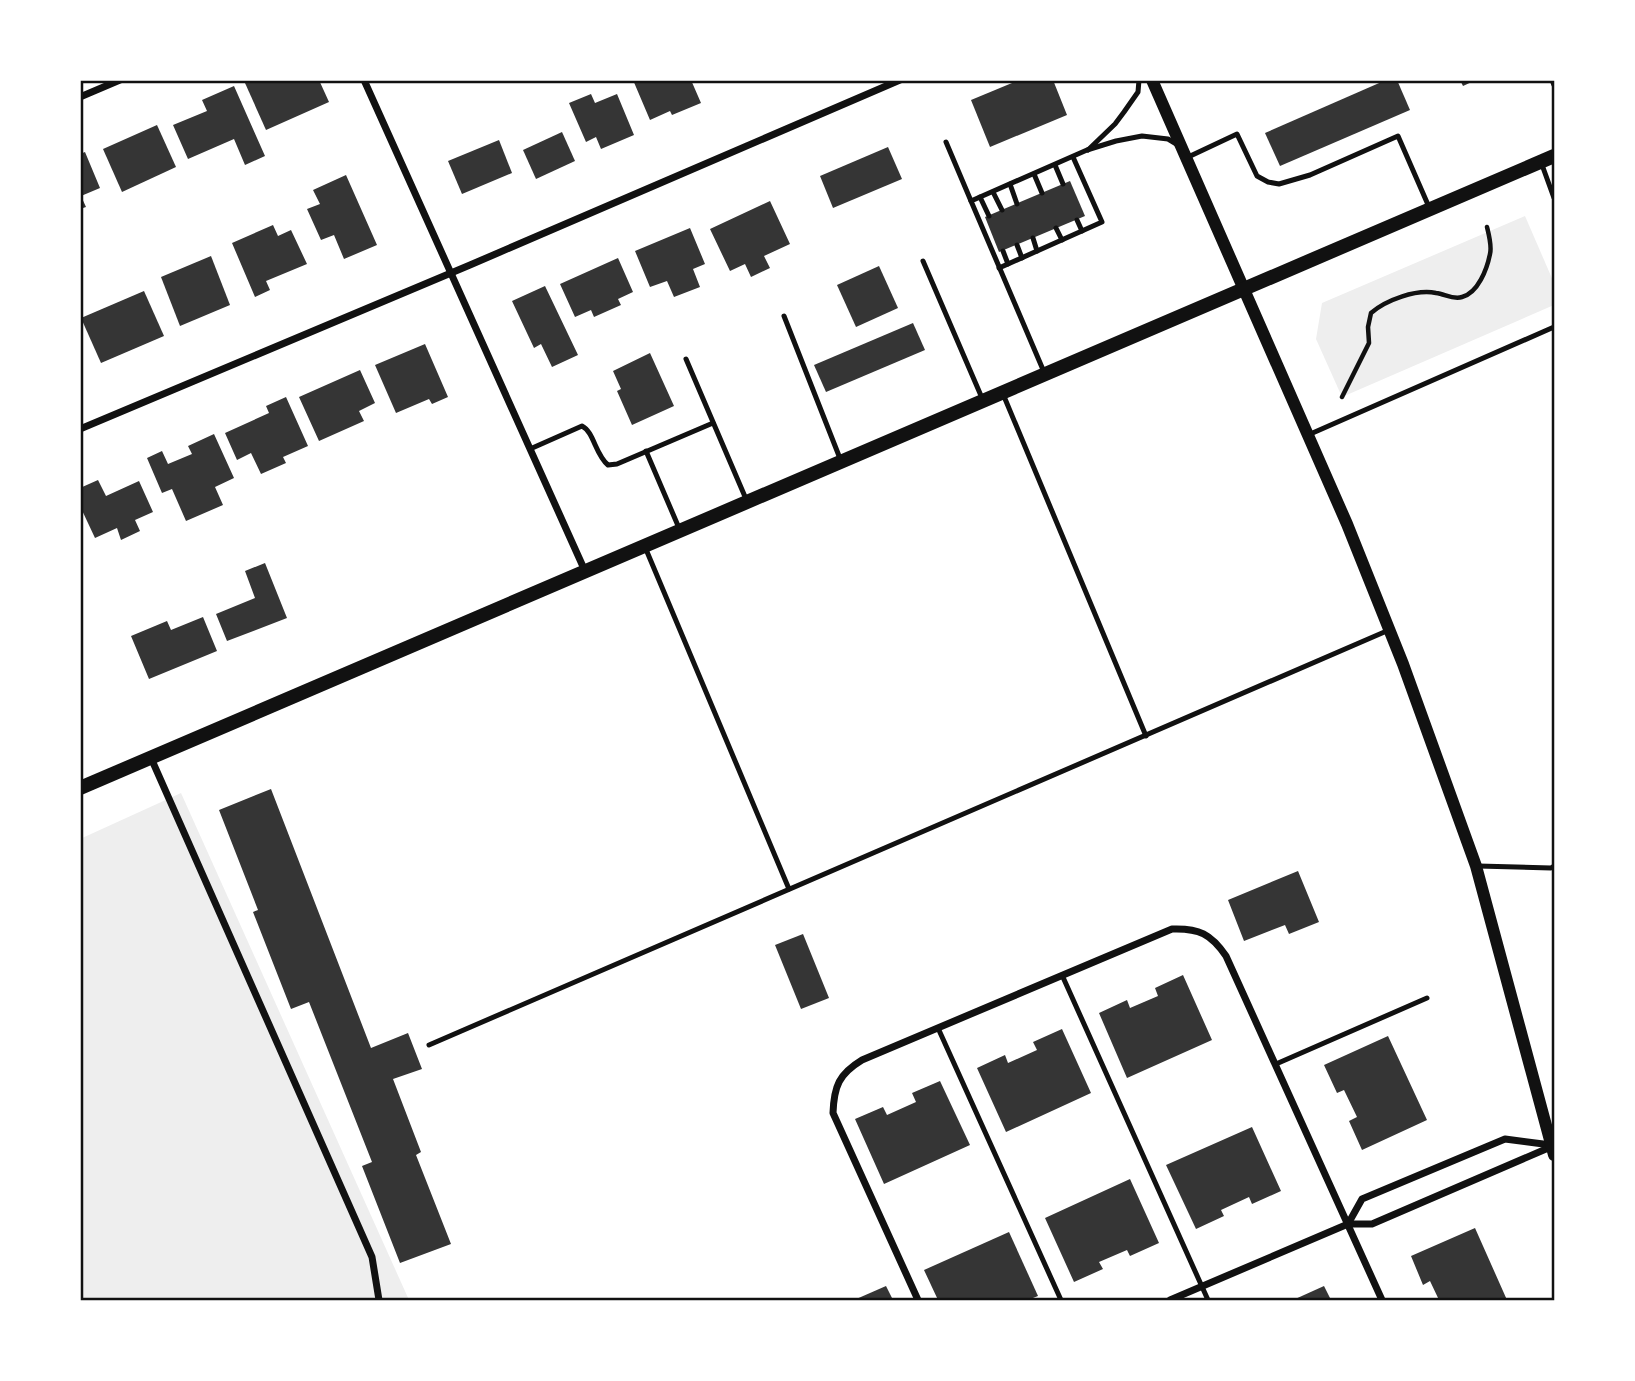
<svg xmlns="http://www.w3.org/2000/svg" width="1635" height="1381" font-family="'Sofia Sans Condensed',sans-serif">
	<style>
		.green { fill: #eee }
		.building { fill: #353535 }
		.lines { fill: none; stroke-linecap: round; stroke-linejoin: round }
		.path { stroke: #111; stroke-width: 4.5 }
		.service { stroke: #111; stroke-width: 5 }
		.minor { stroke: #111; stroke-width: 7 }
		.tertiary { stroke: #111; stroke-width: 12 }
		.secondary { stroke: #111; stroke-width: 14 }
		.neatline { fill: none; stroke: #111; stroke-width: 2.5 }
	</style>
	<rect width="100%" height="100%" fill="#fff"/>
	<g class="green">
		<polygon points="1525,216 1554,283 1554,305 1342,397 1316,339 1322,303"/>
		<polygon points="181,793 409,1300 81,1300 80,839"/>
	</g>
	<g class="building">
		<polygon points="251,80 319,80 329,102 266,130 245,83"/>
		<polygon points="633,80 691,80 701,103 672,115 670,111 650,120"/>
		<polygon points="1019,80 1053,80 1067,115 990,147 971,100"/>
		<polygon points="1386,80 1397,80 1410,110 1280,166 1265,133"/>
		<polygon points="1460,80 1476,80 1463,86"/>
		<polygon points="234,86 265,156 245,165 234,139 188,159 173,125 207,111 202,100"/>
		<polygon points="591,94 595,103 617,94 634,135 601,149 596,137 586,142 569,103"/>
		<polygon points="157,125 176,167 122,192 103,149"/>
		<polygon points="562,132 575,161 536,179 523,150"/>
		<polygon points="499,140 512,173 462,194 448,161"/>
		<polygon points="888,147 902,179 833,208 820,176"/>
		<polygon points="85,152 100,188 81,196 86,207 80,209 80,154"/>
		<polygon points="346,175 377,245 344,259 334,235 321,240 307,209 320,204 313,190"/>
		<polygon points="1070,181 1085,216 999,252 985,217"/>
		<polygon points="770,201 790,244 764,256 770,268 751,277 745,264 730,271 710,229"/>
		<polygon points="273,225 278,236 291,230 307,264 266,281 270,290 255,297 232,243"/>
		<polygon points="690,228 705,264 693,269 700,287 674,297 667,281 650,287 635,251"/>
		<polygon points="211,256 230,305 180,326 161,277"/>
		<polygon points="618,258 633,292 618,299 621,305 594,317 591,310 575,317 560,284"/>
		<polygon points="879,266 898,308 856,327 837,285"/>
		<polygon points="545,286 578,355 552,367 541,344 534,348 512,301"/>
		<polygon points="144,291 164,336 101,363 81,318"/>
		<polygon points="913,323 925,350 826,392 814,365"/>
		<polygon points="425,344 448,397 432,404 429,399 396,413 375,365"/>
		<polygon points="650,353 674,406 632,425 617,391 621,389 613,371"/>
		<polygon points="360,370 375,403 359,411 364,421 319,441 299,397"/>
		<polygon points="286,397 308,446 283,457 286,463 261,474 251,453 237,460 225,433 269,413 266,406"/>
		<polygon points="214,434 234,478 215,487 223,505 186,521 172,489 162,493 147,458 162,451 168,464 192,454 188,446"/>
		<polygon points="98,480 106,496 139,481 153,512 135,520 140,531 121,540 117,528 95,538 80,506 80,488"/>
		<polygon points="265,563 287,618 227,641 216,614 255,598 245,571"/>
		<polygon points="203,617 217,651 149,679 131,636 167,621 171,630"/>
		<polygon points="271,789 371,1048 408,1033 422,1069 393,1079 421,1152 416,1155 451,1244 400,1263 362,1166 372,1162 309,1002 291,1009 253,912 258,910 219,810"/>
		<polygon points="1298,871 1319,922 1289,934 1285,925 1244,941 1228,900"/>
		<polygon points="803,934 829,998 801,1009 775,945"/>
		<polygon points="1183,975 1212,1040 1127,1078 1099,1013 1127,1000 1130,1008 1158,996 1155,988"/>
		<polygon points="1062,1029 1091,1093 1006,1132 977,1068 1005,1055 1008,1063 1037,1050 1033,1042"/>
		<polygon points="1388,1036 1427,1120 1362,1150 1349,1121 1357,1117 1344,1090 1337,1093 1324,1065"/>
		<polygon points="940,1081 970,1145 884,1184 855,1119 883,1107 887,1115 916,1102 912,1093"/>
		<polygon points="1252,1127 1281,1191 1252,1204 1249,1197 1221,1210 1224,1216 1196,1229 1166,1165"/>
		<polygon points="1130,1179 1159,1243 1130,1256 1127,1250 1099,1262 1103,1269 1074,1282 1045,1218"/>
		<polygon points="1475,1228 1507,1300 1439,1300 1430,1281 1423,1285 1411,1256"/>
		<polygon points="1009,1232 1038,1296 1028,1300 938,1300 924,1270"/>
		<polygon points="886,1286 893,1300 854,1300"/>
		<polygon points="1324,1286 1331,1300 1293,1300"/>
	</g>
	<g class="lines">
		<path class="path" d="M1342 397 1369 343 1368 327 1371 313C1386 300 1416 289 1436 293 1445 294 1453 300 1462 297 1478 293 1487 269 1490 254 1492 246 1489 235 1487 227"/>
		<g class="service">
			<polyline points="1552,80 1554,85"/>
			<polyline points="946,142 971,201"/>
			<polyline points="1088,150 1115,124 1124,112 1138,92 1139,80"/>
			<polyline points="1186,158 1237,134 1257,176 1268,182 1279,184 1310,175 1398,136 1429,207"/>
			<polyline points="1541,162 1554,198"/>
			<polyline points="1055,165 1063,184"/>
			<polyline points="1034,174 1042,193"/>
			<polyline points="1010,184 1017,204"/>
			<polyline points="993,192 1002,210"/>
			<polyline points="980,197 989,216"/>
			<polyline points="1077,220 1082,231"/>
			<polyline points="1056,228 1062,240"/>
			<polyline points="1033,238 1037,251"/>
			<polyline points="1017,245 1022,258"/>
			<polyline points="1003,251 1008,264"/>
			<polyline points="923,261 982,398"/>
			<polyline points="999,268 1102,222 1073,157"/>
			<polyline points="784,316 841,461"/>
			<polyline points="686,359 746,499"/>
			<polyline points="1044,372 971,201 1087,150 1116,141 1142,136 1168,139 1178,145"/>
			<polyline points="1003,394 1146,736"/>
			<polyline points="1308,435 1554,327"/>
			<path d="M530 449 582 426C594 432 595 454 608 465L617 464 713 423"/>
			<polyline points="646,451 679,528"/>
			<polyline points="645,547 789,889"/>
			<polyline points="1478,866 1551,868 1554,866"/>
			<polyline points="1062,975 1208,1300"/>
			<polyline points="938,1028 1061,1300"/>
			<polyline points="429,1045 1389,630"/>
			<polyline points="1276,1064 1427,998"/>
		</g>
		<g class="minor">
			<polyline points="364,80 585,571"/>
			<polyline points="80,97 120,80"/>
			<polyline points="80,429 470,265 900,80"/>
			<polyline points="151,758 372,1257 379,1300"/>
			<polyline points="1348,1224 1362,1199 1505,1139 1551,1145"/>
			<path d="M918 1300 833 1113C834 1086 839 1074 862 1060L1172 929C1199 928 1211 934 1226 956L1382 1300"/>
			<polyline points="1170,1300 1348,1224 1372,1224 1553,1146"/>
		</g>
		<polyline class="tertiary" points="1152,80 1347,524 1403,664 1476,866 1554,1155"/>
		<polyline class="secondary" points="80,788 1554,156"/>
	</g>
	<rect width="1635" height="1381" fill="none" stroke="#ffffff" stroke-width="164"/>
	<rect x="82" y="82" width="1471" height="1217" class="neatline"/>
</svg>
